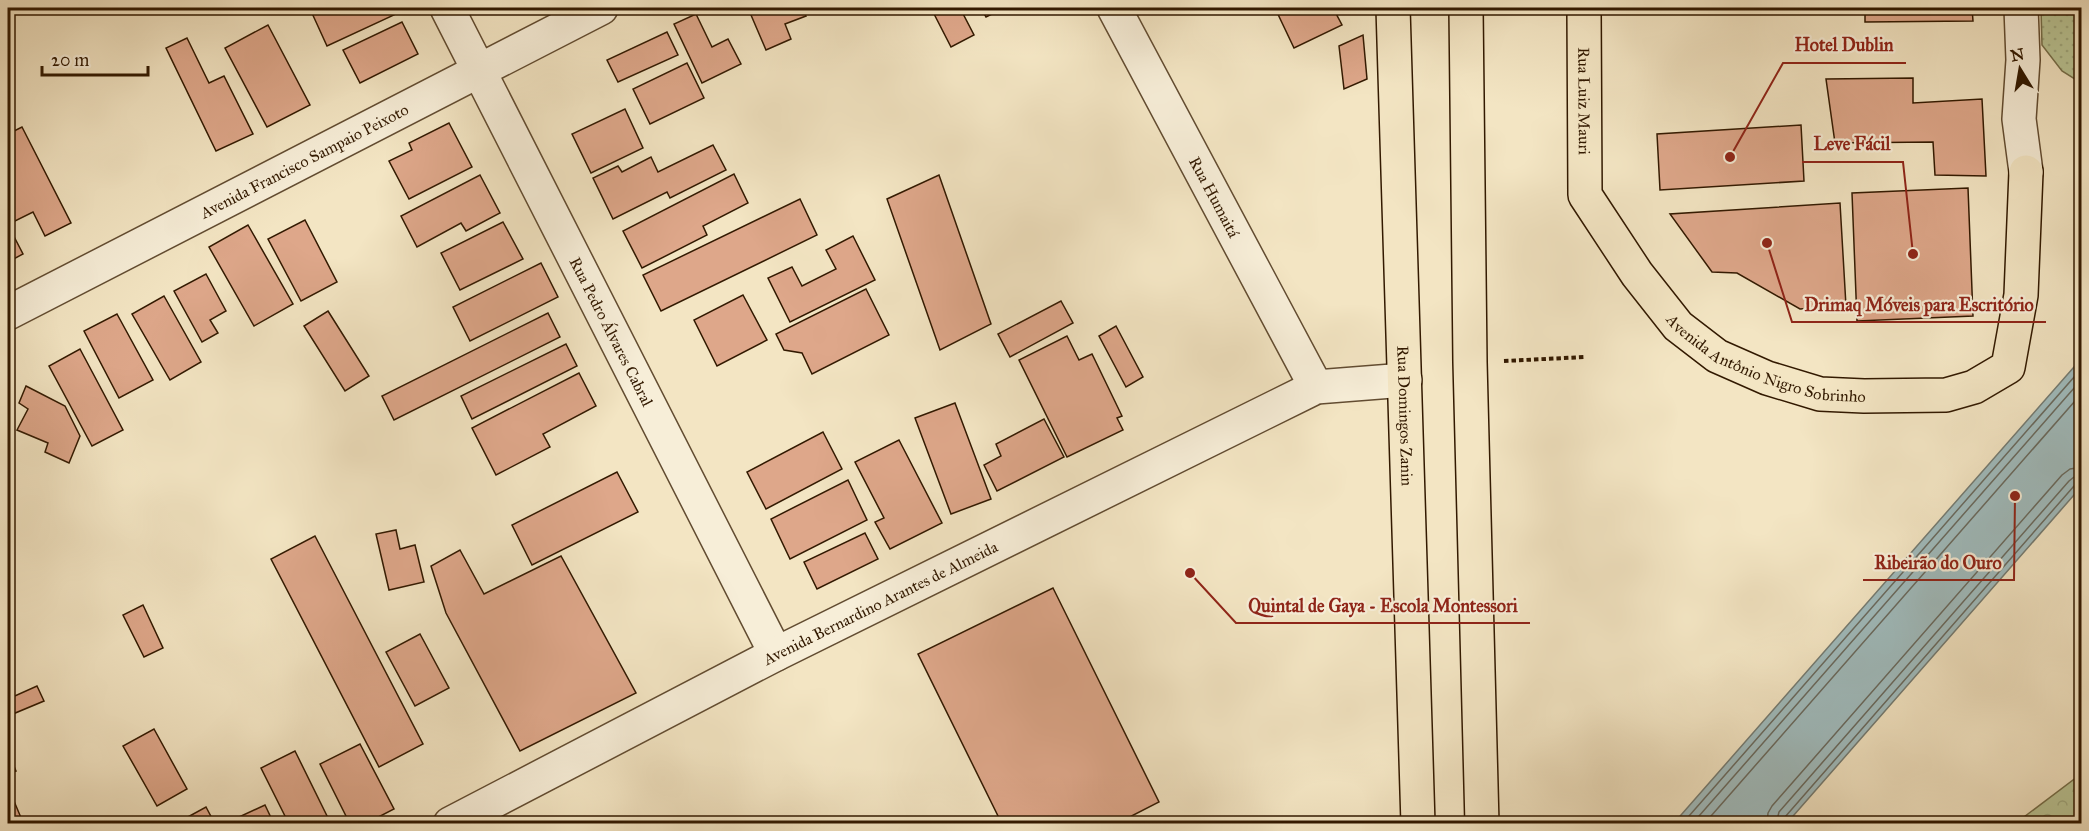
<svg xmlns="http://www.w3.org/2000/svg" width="2089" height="831" font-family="'IM FELL Great Primer',serif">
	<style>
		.forest { fill: url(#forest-crowns); stroke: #766f4a; stroke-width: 1.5 }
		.park { fill: url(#park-dots); stroke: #766f4a; stroke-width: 1.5 }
		.water { fill: #a0bcbe; stroke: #747b72; stroke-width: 1.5 }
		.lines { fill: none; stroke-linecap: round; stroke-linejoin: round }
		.shore { stroke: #696a5f; stroke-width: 1.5 }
		.building { fill: #dea78a; stroke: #321900; stroke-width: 1.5 }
		.minor-casing { stroke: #624c31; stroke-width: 36 }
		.major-casing { stroke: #321900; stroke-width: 36 }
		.path { stroke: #321900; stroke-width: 4; stroke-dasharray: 4.5 3; stroke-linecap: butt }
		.minor { stroke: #f7eed8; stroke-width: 33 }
		.major { stroke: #f3e5c3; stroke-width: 33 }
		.labels { text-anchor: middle; stroke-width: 4.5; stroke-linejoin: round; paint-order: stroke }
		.street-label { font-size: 16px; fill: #321900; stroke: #f7eed8 }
		.leader { fill: none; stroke: #8f2418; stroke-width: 2 }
		.callout-dot { fill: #8f2418; stroke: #f7eed8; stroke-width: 2 }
		.callout-label { font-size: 18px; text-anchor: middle; font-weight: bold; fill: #8f2418; stroke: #f7eed8; stroke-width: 4.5; stroke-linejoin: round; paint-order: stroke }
	</style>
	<defs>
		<pattern id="forest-crowns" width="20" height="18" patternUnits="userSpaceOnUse" patternTransform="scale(1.5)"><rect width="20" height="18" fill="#bac595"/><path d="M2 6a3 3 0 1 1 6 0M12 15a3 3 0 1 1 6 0" fill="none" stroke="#a0a97f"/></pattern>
		<pattern id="park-dots" width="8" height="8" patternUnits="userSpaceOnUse" patternTransform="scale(1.5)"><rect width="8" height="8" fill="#bac595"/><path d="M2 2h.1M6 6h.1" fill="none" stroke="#a0a97f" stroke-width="1.8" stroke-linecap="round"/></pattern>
	</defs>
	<rect width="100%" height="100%" fill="#f3e5c3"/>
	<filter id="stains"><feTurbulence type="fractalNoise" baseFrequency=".00333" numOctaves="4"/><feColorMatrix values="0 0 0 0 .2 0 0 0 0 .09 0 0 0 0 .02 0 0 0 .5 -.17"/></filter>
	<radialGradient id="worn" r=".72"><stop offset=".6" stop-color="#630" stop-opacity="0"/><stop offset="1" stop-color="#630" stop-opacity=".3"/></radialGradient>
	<polygon class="forest" points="2081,774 2081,823 2016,823"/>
	<polygon class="park" points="2041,8 2081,8 2081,83 2062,71 2042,45"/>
	<polygon class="water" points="2081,359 2081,487 1787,823 1674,823"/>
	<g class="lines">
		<g class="shore">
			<polyline points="1682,824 2082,368"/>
			<polyline points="1692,824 2082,379"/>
			<polyline points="1704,824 2082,393"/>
			<polyline points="1767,824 1768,813 1772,806 2062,475 2070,469 2082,467"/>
			<polyline points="1776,824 1779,812 2069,481 2074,477 2082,476"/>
			<polyline points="1783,824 1785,817 2074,486 2082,484"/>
		</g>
	</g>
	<g class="building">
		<polygon points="318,8 391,8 394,15 327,46 311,11"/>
		<polygon points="748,8 802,8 806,16 785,24 791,39 766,50"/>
		<polygon points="931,8 960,8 974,35 951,47"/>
		<polygon points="981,8 1004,8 986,17"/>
		<polygon points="1275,8 1333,8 1342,25 1294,48"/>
		<polygon points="1865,8 1972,8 1973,21 1865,22"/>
		<polygon points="696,14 712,47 728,39 741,64 702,83 674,24"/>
		<polygon points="402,22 418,54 360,83 343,50"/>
		<polygon points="268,25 310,105 267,127 225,48"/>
		<polygon points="667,32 678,55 618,82 607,60"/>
		<polygon points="1363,35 1367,79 1344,89 1339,46"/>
		<polygon points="187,38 209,83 224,76 253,134 216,151 166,48"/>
		<polygon points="687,63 704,98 650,124 633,89"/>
		<polygon points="1913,78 1913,103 1982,99 1986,176 1935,175 1933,142 1835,143 1826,79"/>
		<polygon points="625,109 643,148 591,173 572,134"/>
		<polygon points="449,123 472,167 409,199 389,161 412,150 409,143"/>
		<polygon points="1801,125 1804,181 1660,190 1657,134"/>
		<polygon points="22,127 71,223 45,236 33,212 13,222 8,210 8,134"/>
		<polygon points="713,145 726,170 670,198 667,192 613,219 593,178 618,166 622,172 651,157 658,172"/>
		<polygon points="734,174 748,203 703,226 707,235 642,268 623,231"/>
		<polygon points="480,175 500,213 466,231 461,223 417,247 401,216"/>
		<polygon points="939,175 991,324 940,350 887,199"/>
		<polygon points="1968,188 1973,316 1857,321 1852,193"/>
		<polygon points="800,199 817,235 661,311 643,275"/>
		<polygon points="1840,203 1846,306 1800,309 1737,273 1712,272 1670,214"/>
		<polygon points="305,220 337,282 301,301 268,239"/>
		<polygon points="503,222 523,259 460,290 441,253"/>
		<polygon points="8,225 23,254 8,262"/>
		<polygon points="248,225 293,304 254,326 209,247"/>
		<polygon points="853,236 875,280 790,322 768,278 792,267 802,286 836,269 826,250"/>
		<polygon points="541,263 558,297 470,341 453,307"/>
		<polygon points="206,274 226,311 210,320 218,333 202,342 174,291"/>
		<polygon points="866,289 889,335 812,374 802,353 784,350 776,334"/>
		<polygon points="743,295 767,340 717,366 694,320"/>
		<polygon points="164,296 201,362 170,380 132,314"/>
		<polygon points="1061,301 1073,323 1010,357 998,334"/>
		<polygon points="328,311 369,376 345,391 304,326"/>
		<polygon points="548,313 560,337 394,420 382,396"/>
		<polygon points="117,314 153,380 119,398 84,331"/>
		<polygon points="1116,326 1143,377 1126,387 1099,336"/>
		<polygon points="1067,336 1079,360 1092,354 1122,416 1117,418 1123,430 1067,457 1019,360"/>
		<polygon points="566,344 577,366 472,419 461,396"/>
		<polygon points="80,349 123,430 92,446 49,366"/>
		<polygon points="579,373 596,406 543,434 550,447 496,475 472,428"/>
		<polygon points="26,386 65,406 80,436 69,463 45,452 48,443 17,430 28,409 19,403"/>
		<polygon points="955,403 991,499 951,514 915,418"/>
		<polygon points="1044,419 1064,457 997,491 984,465 1001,456 996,444"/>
		<polygon points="823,432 842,469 766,509 747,472"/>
		<polygon points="899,440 942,523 890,549 875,522 884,518 855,462"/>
		<polygon points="617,472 638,512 532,565 512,525"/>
		<polygon points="848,480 867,520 790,559 771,519"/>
		<polygon points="396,530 400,549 415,545 424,582 389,590 376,534"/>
		<polygon points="865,533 878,559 817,589 804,562"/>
		<polygon points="315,536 423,744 379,767 271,559"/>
		<polygon points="460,550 484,594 561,556 636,693 520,751 446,613 431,566"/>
		<polygon points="1053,588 1159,802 1116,824 1002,824 918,654"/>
		<polygon points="143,605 163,648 144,657 123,615"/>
		<polygon points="420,634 449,688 415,706 386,652"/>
		<polygon points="37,686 44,701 8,716 8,699"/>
		<polygon points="154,729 187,789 157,806 123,746"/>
		<polygon points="360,744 394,809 365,824 350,824 320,764"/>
		<polygon points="295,751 331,824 289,824 261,768"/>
		<polygon points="8,752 16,771 8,774"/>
		<polygon points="8,787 22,820 13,824 8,824"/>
		<polygon points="265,805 274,824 229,824 228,822"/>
		<polygon points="206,807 215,824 175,824"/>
	</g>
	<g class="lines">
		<g class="minor-casing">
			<g id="minor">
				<path id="s1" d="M447 8 776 654"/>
				<path id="s2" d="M1114 8 1316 387"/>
				<polyline points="2021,8 2023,60 2019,119 2026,172"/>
				<path id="s3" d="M8 313 601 8"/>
				<path id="s4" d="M450 824 776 654 1316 387 1405 380"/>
			</g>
		</g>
		<g class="major-casing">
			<g id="major">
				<path id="s5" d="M1393 8 1418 824"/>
				<polyline points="1466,8 1470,362 1482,824"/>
				<path id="s6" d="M1584 8 1585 195 1637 274 1678 326 1717 356 1767 378 1820 394 1864 396 1946 395 1974 387 2008 367 2021 295 2026 172"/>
			</g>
		</g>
		<g class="path">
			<polyline points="1504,361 1584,357"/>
			<polyline points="1601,824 1601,820"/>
		</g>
		<use href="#minor" class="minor"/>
		<use href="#major" class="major"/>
	</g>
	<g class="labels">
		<g class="street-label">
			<text dy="6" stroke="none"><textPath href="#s6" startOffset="93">Rua Luiz Mauri</textPath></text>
			<text dy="6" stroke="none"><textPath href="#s3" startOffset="333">Avenida Francisco Sampaio Peixoto</textPath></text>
			<text dy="6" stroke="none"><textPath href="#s2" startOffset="214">Rua Humaitá</textPath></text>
			<text dy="6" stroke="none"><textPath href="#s1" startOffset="363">Rua Pedro Álvares Cabral</textPath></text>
			<text dy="6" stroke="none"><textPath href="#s6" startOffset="444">Avenida Antônio Nigro Sobrinho</textPath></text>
			<text dy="6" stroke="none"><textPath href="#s5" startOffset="408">Rua Domingos Zanin</textPath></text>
			<text dy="6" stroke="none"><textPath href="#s4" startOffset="484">Avenida Bernardino Arantes de Almeida</textPath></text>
		</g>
	</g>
	<path class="leader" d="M1730 157L1783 63H1906M1913 254L1903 162H1802M1767 243L1792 322H2046M2015 496L2014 580H1863M1190 573L1236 623H1530"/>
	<g class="callout-dot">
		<circle cx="1730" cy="157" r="6"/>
		<circle cx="1913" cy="254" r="6"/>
		<circle cx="1767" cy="243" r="6"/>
		<circle cx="2015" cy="496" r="6"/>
		<circle cx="1190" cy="573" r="6"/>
	</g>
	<g class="callout-label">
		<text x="1844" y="51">Hotel Dublin</text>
		<text x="1852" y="150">Leve Fácil</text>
		<text x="1919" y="311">Drimaq Móveis para Escritório</text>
		<text x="1938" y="569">Ribeirão do Ouro</text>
		<text x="1383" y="612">Quintal de Gaya - Escola Montessori</text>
	</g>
	<rect width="2089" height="831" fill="none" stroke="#f3e5c3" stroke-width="30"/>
	<rect x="9" y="9" width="2071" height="813" fill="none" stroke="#321900" stroke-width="3"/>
	<rect x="15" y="15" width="2059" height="801" fill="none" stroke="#321900" stroke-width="1.5"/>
	<g transform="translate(2020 69) rotate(349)" stroke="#f7eed8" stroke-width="4.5" paint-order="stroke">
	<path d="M0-4.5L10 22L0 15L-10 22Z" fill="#321900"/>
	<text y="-9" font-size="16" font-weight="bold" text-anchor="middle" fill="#321900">N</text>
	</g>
	<path d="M42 66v9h106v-9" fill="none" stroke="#321900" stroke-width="3"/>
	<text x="51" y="66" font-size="18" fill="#321900" stroke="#f7eed8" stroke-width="4.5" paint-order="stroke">20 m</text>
	<rect width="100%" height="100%" filter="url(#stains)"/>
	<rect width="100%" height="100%" fill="url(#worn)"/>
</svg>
